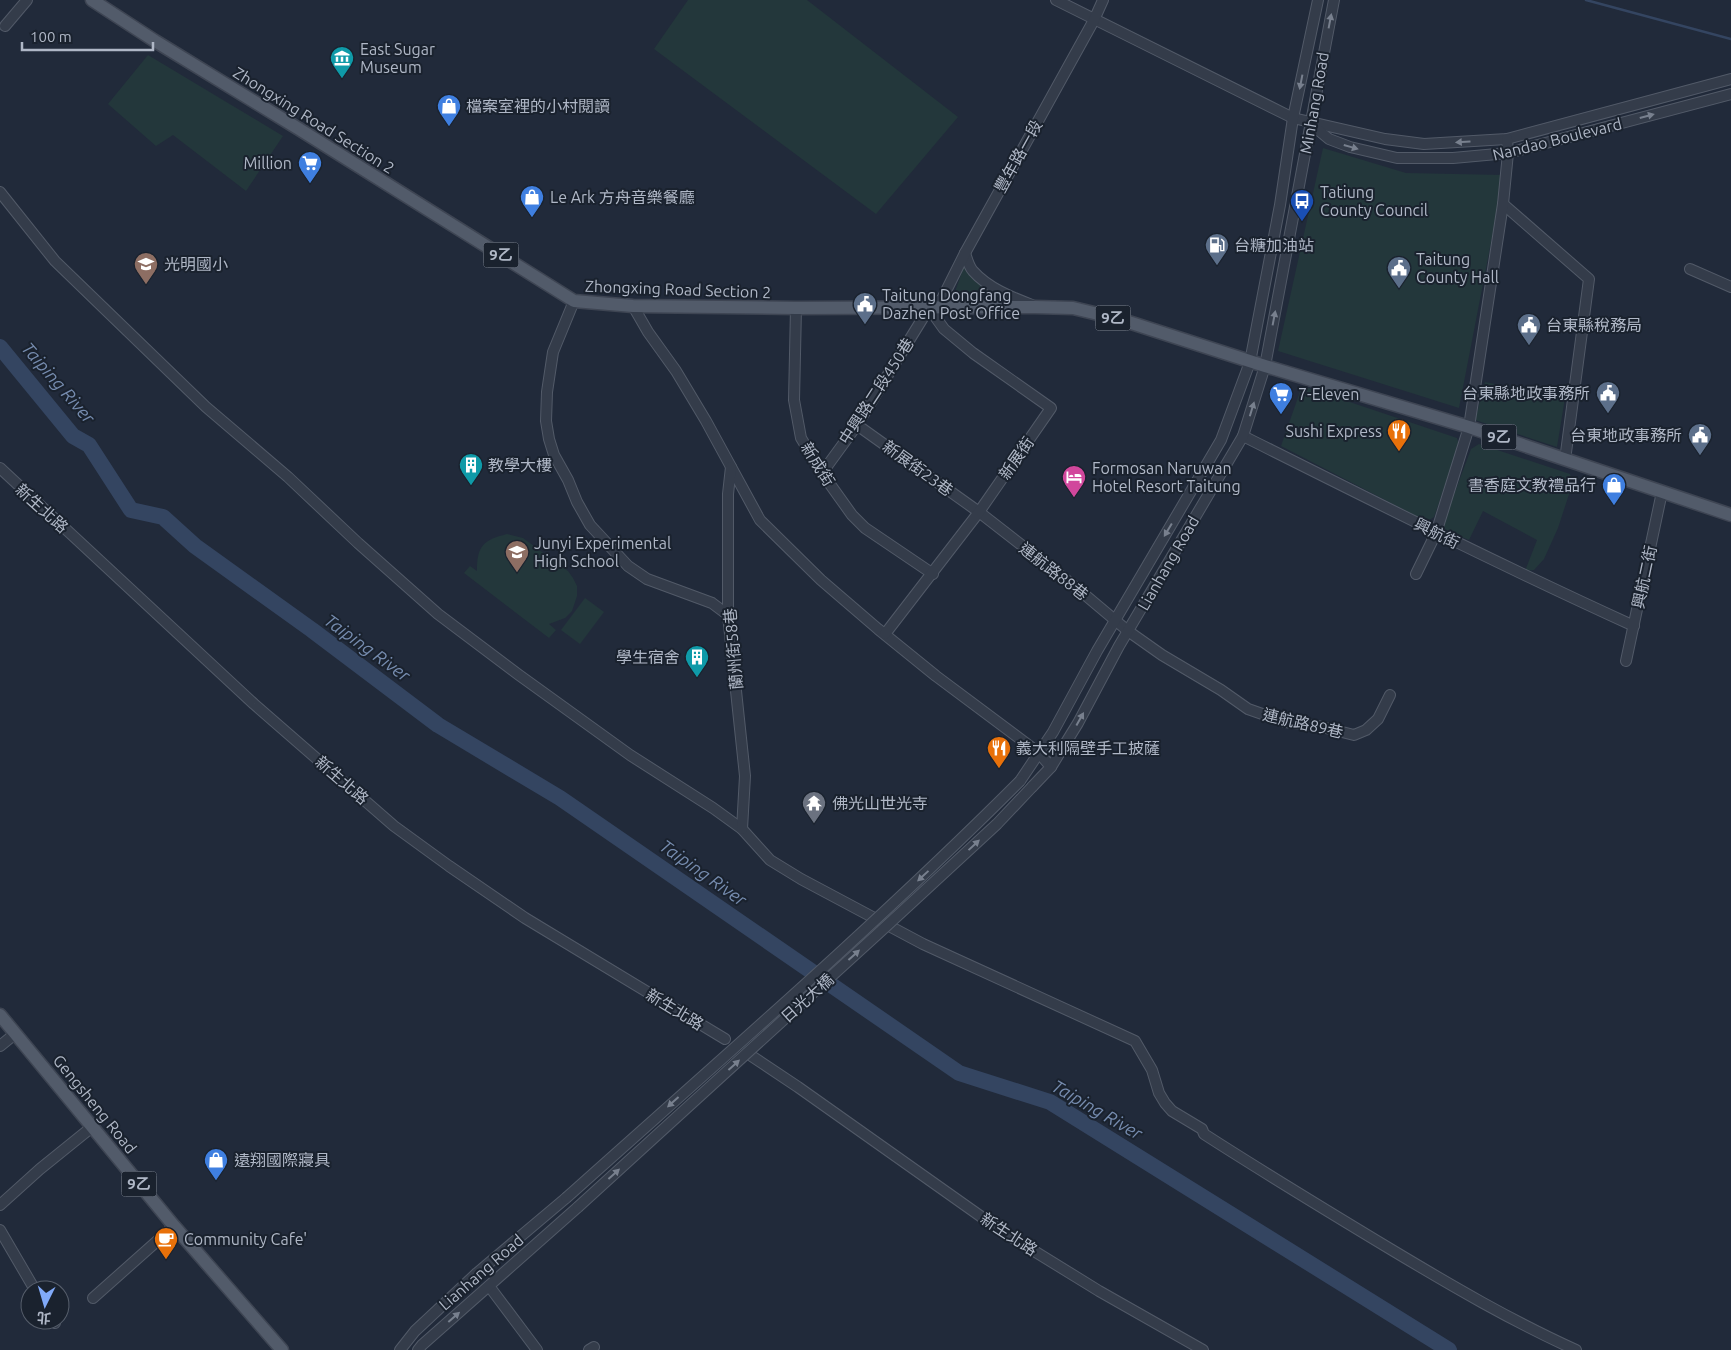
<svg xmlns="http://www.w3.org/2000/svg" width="1731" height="1350" font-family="Ubuntu,'Noto Sans TC',sans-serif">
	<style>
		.green { fill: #23373b }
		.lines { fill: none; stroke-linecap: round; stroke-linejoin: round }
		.stream { stroke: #344561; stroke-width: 2.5 }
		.river { stroke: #344561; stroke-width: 16 }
		.minor-casing { stroke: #525a68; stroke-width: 12 }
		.major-casing { stroke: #3e4553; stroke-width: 15 }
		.minor { stroke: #343c4a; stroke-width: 10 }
		.major { stroke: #525b6a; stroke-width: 12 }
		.minor-bridge-casing { stroke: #525a68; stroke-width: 12; stroke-linecap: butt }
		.minor-bridge { stroke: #343c4a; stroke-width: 10 }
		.oneway { fill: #78808e }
		.labels { text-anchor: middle; stroke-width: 4; stroke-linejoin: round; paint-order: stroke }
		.shield { fill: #1a222e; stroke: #828a98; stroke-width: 1 }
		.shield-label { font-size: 15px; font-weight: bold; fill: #afb7c6 }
		.poi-label { font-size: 16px; fill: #afb7c6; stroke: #1a222e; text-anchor: start }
		.street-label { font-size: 16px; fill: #afb7c6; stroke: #1a222e }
		.water-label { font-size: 18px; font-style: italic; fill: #768caf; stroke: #1a222e }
	</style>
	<rect width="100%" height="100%" fill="#212a3a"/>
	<g class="green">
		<polygon points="688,0 807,0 958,117 876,214 654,49"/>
		<polygon points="148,55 283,136 246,191 173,135 156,146 108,104"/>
		<polygon points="1323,148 1406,173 1504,175 1459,408 1278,351"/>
		<polygon points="964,266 967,271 1000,296 955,292"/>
		<polygon points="1485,382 1565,398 1557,447 1475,420"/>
		<polygon points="1302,386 1457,438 1459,445 1434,517 1429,520 1420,518 1281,446"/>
		<polygon points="1479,444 1570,474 1573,482 1558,528 1544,559 1534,570 1525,571 1537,540 1483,511 1469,540 1445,530 1443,524 1471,449"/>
		<path d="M507 534 523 538 568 571 573 578 577 586V596L572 611 565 618 549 624 556 630 549 638 464 573 470 566 477 571C477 546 483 540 507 534Z"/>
		<polygon points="585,598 604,612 580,644 561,630"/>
	</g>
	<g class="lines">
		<polyline class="stream" points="1586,0 1731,39"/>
		<polyline class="river" points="0,347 73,436 89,445 131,510 163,517 195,546 312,630 438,725 560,798 959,1073 1050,1102 1449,1350"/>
		<g class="minor-casing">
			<g id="minor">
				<polyline points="1056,0 1293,118 1385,139 1424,144 1507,139 1731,79"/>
				<polyline points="5,26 27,0"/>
				<polyline points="1311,124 1329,139 1350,147 1397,158 1453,158 1508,153 1731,94"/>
				<path d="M0 192 55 261 206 407 288 477 358 543 438 614 519 675 630 755 713 808 742 829 770 860 801 879 923 944 1135 1041 1152 1070 1159 1093 1165 1103 1172 1111 1202 1129 1204 1134C1266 1174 1329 1212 1392 1250 1452 1286 1512 1321 1576 1350"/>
				<polyline points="1503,204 1589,279 1565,460"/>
				<path d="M965 253C967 259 969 267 973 271 988 288 1011 297 1032 305"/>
				<polyline points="1690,269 1731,287"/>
				<polyline points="574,301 553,352 547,392 546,421 549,439 554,455 568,480 577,502 590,525 628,566 647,579 712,603 728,615"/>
				<polyline points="633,306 648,332 676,371 706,421 760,520 821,580 878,629 936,676 1039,753 1051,767"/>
				<polyline points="796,308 794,400 801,438 822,473 852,515 865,528 933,574"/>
				<polyline points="857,425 979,512 1078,589 1128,631 1162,655 1221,690 1248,709 1285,722 1318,726 1354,735 1366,730 1378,719 1390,695"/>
				<path d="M1243 436C1373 501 1502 566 1634 626"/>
				<polyline points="731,467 728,494 728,615 745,776 742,829"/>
				<polyline points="0,468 254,704 394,826 449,866 525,918 725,1039"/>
				<polyline points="822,473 857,425 929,308 942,299 965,253 1094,20 1103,0"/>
				<polyline points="1416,574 1436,533 1469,427 1503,204 1508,153 1507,139"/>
				<polyline points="885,634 979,512 1051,408 973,353 944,329 929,308"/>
				<polyline points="1626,661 1662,492"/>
				<polyline points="1020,781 1053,732 1097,651 1221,440 1250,362 1280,205 1293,118 1318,0"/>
				<polyline points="1032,787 1051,767 1078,723 1119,646 1243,436 1265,366 1334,0"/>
				<polyline points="0,1046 16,1033"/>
				<polyline points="750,1055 798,1087 1000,1230 1099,1291 1203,1350"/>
				<polyline points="0,1205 40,1169 92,1127"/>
				<polyline points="0,1230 35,1290"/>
				<polyline points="489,1286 537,1350"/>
				<polyline points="93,1298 174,1226"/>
				<polyline points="53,1320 55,1323"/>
				<polyline points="400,1350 415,1331 477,1273 566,1198"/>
				<polyline points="418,1350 422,1345 578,1207"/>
				<polyline points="589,1350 594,1347"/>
			</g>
		</g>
		<g class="major-casing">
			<g id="major">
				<polyline points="92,0 155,41 299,129 574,301 633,306 796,308 1035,307 1073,308 1119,319 1265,366 1469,427 1731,515"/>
				<polyline points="0,1015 174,1226 282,1350"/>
			</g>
		</g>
		<use href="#minor" class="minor"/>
		<use href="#major" class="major"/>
		<g class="minor-bridge-casing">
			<g id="minor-bridge">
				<path d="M566 1198C719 1061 875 926 1020 781"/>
				<polyline points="578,1207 881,931 997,824 1032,787"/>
			</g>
		</g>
		<use href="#minor-bridge" class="minor-bridge"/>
	</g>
	<defs><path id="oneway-solid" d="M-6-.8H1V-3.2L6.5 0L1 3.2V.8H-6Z" transform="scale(1.25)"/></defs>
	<g class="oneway">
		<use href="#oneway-solid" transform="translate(1330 21) rotate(-79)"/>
		<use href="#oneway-solid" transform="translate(1301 82) rotate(101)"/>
		<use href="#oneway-solid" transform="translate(1647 116) rotate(-15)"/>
		<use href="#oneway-solid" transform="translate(1463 142) rotate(176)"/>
		<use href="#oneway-solid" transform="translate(1351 147) rotate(16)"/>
		<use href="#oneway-solid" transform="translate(1274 318) rotate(-79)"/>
		<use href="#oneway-solid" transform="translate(1252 409) rotate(-73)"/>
		<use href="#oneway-solid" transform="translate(1168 530) rotate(121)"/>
		<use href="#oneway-solid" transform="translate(1080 719) rotate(-61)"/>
		<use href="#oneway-solid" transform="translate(974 845) rotate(-43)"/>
		<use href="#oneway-solid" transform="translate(923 876) rotate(137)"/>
		<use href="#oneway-solid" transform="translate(854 955) rotate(-42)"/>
		<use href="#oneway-solid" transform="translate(734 1065) rotate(-42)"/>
		<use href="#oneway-solid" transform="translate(673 1102) rotate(138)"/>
		<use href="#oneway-solid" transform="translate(614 1174) rotate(-42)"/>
		<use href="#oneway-solid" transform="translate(454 1317) rotate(-41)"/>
	</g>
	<defs>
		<g id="museum-pin" transform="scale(1.25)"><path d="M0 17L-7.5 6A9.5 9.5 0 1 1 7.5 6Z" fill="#0f9aa8" stroke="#1a222e"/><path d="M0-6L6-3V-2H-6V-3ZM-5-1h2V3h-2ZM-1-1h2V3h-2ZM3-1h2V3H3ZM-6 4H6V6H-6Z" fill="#fff"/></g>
		<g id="shop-pin" transform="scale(1.25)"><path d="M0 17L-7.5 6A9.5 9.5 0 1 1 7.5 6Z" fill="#3f7fe0" stroke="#1a222e"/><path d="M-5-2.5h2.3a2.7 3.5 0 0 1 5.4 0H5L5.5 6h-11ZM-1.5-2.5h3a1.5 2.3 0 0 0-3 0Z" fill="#fff"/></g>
		<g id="supermarket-pin" transform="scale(1.25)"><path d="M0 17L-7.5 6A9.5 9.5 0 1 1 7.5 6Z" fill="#3f7fe0" stroke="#1a222e"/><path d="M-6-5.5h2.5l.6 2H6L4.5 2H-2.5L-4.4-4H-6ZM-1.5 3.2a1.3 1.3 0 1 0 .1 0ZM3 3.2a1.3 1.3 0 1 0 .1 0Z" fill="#fff"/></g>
		<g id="bus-pin" transform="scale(1.25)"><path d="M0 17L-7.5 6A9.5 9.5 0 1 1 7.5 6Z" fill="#1a4fb4" stroke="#1a222e"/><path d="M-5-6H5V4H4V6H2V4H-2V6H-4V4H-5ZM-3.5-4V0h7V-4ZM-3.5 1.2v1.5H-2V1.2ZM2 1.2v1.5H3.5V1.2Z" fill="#fff"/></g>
		<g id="fuel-pin" transform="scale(1.25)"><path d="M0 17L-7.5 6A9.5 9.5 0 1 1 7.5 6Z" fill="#5c6f8a" stroke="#1a222e"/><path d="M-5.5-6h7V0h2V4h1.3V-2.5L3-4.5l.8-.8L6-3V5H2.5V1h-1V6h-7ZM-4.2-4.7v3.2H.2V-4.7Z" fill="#fff"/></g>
		<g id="school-pin" transform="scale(1.25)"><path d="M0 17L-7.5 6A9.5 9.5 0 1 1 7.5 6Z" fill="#8d6e63" stroke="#1a222e"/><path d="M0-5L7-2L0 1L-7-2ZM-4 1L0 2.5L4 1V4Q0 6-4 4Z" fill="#fff"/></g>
		<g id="civic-pin" transform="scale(1.25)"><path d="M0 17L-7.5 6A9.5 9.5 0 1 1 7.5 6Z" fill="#5c6f8a" stroke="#1a222e"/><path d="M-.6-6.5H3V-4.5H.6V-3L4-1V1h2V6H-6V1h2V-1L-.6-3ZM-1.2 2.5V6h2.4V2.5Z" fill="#fff"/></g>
		<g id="restaurant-pin" transform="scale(1.25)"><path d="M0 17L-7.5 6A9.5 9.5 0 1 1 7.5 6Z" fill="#e8710a" stroke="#1a222e"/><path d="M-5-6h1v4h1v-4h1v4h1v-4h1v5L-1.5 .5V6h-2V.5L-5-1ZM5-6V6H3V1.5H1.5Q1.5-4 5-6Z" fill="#fff"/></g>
		<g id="building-pin" transform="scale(1.25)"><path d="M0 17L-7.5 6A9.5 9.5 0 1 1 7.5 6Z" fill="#0f9aa8" stroke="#1a222e"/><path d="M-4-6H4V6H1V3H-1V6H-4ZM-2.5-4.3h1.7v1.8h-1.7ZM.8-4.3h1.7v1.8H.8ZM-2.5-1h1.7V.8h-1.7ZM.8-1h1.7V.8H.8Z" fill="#fff"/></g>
		<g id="hotel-pin" transform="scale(1.25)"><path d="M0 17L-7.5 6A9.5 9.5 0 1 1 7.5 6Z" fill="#d1479c" stroke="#1a222e"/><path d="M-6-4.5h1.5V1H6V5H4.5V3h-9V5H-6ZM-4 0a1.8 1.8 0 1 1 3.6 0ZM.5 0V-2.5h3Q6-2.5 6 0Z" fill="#fff"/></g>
		<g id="temple-pin" transform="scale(1.25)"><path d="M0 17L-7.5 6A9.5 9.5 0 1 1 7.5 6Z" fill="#6b7280" stroke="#1a222e"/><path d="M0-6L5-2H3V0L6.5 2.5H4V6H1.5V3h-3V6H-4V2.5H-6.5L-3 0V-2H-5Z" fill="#fff"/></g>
		<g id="cafe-pin" transform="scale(1.25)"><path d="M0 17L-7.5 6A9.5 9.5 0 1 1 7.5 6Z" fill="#e8710a" stroke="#1a222e"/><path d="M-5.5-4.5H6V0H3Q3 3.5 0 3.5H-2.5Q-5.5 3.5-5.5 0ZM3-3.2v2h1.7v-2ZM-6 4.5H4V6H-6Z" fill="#fff"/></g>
	</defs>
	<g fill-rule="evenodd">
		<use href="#museum-pin" x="342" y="58"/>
		<use href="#shop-pin" x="449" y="106"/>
		<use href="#supermarket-pin" x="310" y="163"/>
		<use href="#shop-pin" x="532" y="197"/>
		<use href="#bus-pin" x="1302" y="201"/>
		<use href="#fuel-pin" x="1217" y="245"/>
		<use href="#school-pin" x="146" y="264"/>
		<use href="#civic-pin" x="1399" y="268"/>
		<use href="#civic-pin" x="865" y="304"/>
		<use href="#civic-pin" x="1529" y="325"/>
		<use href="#civic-pin" x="1608" y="393"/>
		<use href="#supermarket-pin" x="1281" y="394"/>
		<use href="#restaurant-pin" x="1399" y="431"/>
		<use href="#civic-pin" x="1700" y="435"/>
		<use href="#building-pin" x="471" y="465"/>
		<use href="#hotel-pin" x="1074" y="477"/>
		<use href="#shop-pin" x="1614" y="485"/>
		<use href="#school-pin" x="517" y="552"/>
		<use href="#building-pin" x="697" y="657"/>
		<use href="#restaurant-pin" x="999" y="748"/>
		<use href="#temple-pin" x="814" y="803"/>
		<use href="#shop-pin" x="216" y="1160"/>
		<use href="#cafe-pin" x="166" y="1239"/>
	</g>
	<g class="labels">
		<g class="shield">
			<rect x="483.5" y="242.5" width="35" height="25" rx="4"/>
			<rect x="1095.5" y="305.5" width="35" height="25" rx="4"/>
			<rect x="1481.5" y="424.5" width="35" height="25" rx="4"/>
			<rect x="121.5" y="1171.5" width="35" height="25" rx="4"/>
		</g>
		<g class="shield-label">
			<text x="501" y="260">9乙</text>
			<text x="1113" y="323">9乙</text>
			<text x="1499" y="442">9乙</text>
			<text x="139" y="1189">9乙</text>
		</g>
		<g class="poi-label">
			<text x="360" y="55">East Sugar<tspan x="360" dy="18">Museum</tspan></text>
			<text x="466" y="112">檔案室裡的小村閱讀</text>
			<text x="292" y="169" text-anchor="end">Million</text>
			<text x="1320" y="198">Tatiung<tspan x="1320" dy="18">County Council</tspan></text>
			<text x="550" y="203">Le Ark 方舟音樂餐廳</text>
			<text x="1234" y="251">台糖加油站</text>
			<text x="1416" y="265">Taitung<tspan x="1416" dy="18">County Hall</tspan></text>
			<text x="164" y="270">光明國小</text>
			<text x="882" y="301">Taitung Dongfang<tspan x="882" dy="18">Dazhen Post Office</tspan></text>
			<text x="1546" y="331">台東縣稅務局</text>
			<text x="1590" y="399" text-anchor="end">台東縣地政事務所</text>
			<text x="1298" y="400">7-Eleven</text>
			<text x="1382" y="437" text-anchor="end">Sushi Express</text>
			<text x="1682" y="441" text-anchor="end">台東地政事務所</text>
			<text x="488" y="471">教學大樓</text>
			<text x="1092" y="474">Formosan Naruwan<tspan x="1092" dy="18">Hotel Resort Taitung</tspan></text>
			<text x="1596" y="491" text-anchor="end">書香庭文教禮品行</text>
			<text x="534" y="549">Junyi Experimental<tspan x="534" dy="18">High School</tspan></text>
			<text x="680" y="663" text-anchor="end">學生宿舍</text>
			<text x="1016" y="754">義大利隔壁手工披薩</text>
			<text x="832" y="809">佛光山世光寺</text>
			<text x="234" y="1166">遠翔國際寢具</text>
			<text x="184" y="1245">Community Cafe'</text>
		</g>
		<g class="street-label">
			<text transform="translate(1314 103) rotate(-80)" y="6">Minhang Road</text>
			<text transform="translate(314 120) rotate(32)" y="6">Zhongxing Road Section 2</text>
			<text transform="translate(1557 139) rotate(-14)" y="6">Nandao Boulevard</text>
			<text transform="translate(1018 156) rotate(-61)" y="6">豐年路一段</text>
			<text transform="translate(678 289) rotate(2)" y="6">Zhongxing Road Section 2</text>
			<text transform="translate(876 391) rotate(-57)" y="6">中興路二段450巷</text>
			<text transform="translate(1016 458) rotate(-55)" y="6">新展街</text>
			<text transform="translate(818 464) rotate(58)" y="6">新成街</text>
			<text transform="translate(918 468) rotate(36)" y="6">新展街23巷</text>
			<text transform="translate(42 508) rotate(42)" y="6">新生北路</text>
			<text transform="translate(1437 533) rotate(26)" y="6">興航街</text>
			<text transform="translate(1168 563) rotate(-60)" y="6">Lianhang Road</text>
			<text transform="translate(1054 571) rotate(38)" y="6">連航路88巷</text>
			<text transform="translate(1644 577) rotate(-78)" y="6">興航二街</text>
			<text transform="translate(733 649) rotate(-95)" y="6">蘭州街58巷</text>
			<text transform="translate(1303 723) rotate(13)" y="6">連航路89巷</text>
			<text transform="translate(342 780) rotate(41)" y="6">新生北路</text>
			<text transform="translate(807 998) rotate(-42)" y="6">日光大橋</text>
			<text transform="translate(675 1009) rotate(31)" y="6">新生北路</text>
			<text transform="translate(95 1104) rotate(51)" y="6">Gengsheng Road</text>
			<text transform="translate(1009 1234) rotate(33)" y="6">新生北路</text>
			<text transform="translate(481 1272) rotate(-41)" y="6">Lianhang Road</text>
		</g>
		<g class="water-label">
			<text transform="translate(58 383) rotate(49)" y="6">Taiping River</text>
			<text transform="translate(367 648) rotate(36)" y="6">Taiping River</text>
			<text transform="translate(703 873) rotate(35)" y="6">Taiping River</text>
			<text transform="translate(1097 1110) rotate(30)" y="6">Taiping River</text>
		</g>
	</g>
	<g transform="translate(45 1305) rotate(185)"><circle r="24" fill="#1a222e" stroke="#565e6b"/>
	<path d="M0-4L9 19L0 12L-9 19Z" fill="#81aaf9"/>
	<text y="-8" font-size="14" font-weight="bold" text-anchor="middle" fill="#afb7c6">北</text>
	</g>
	<path d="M22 42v8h131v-8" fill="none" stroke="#afb7c6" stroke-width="2.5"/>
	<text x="30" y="42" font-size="15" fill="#afb7c6" stroke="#1a222e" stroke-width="4" paint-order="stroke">100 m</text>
</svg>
